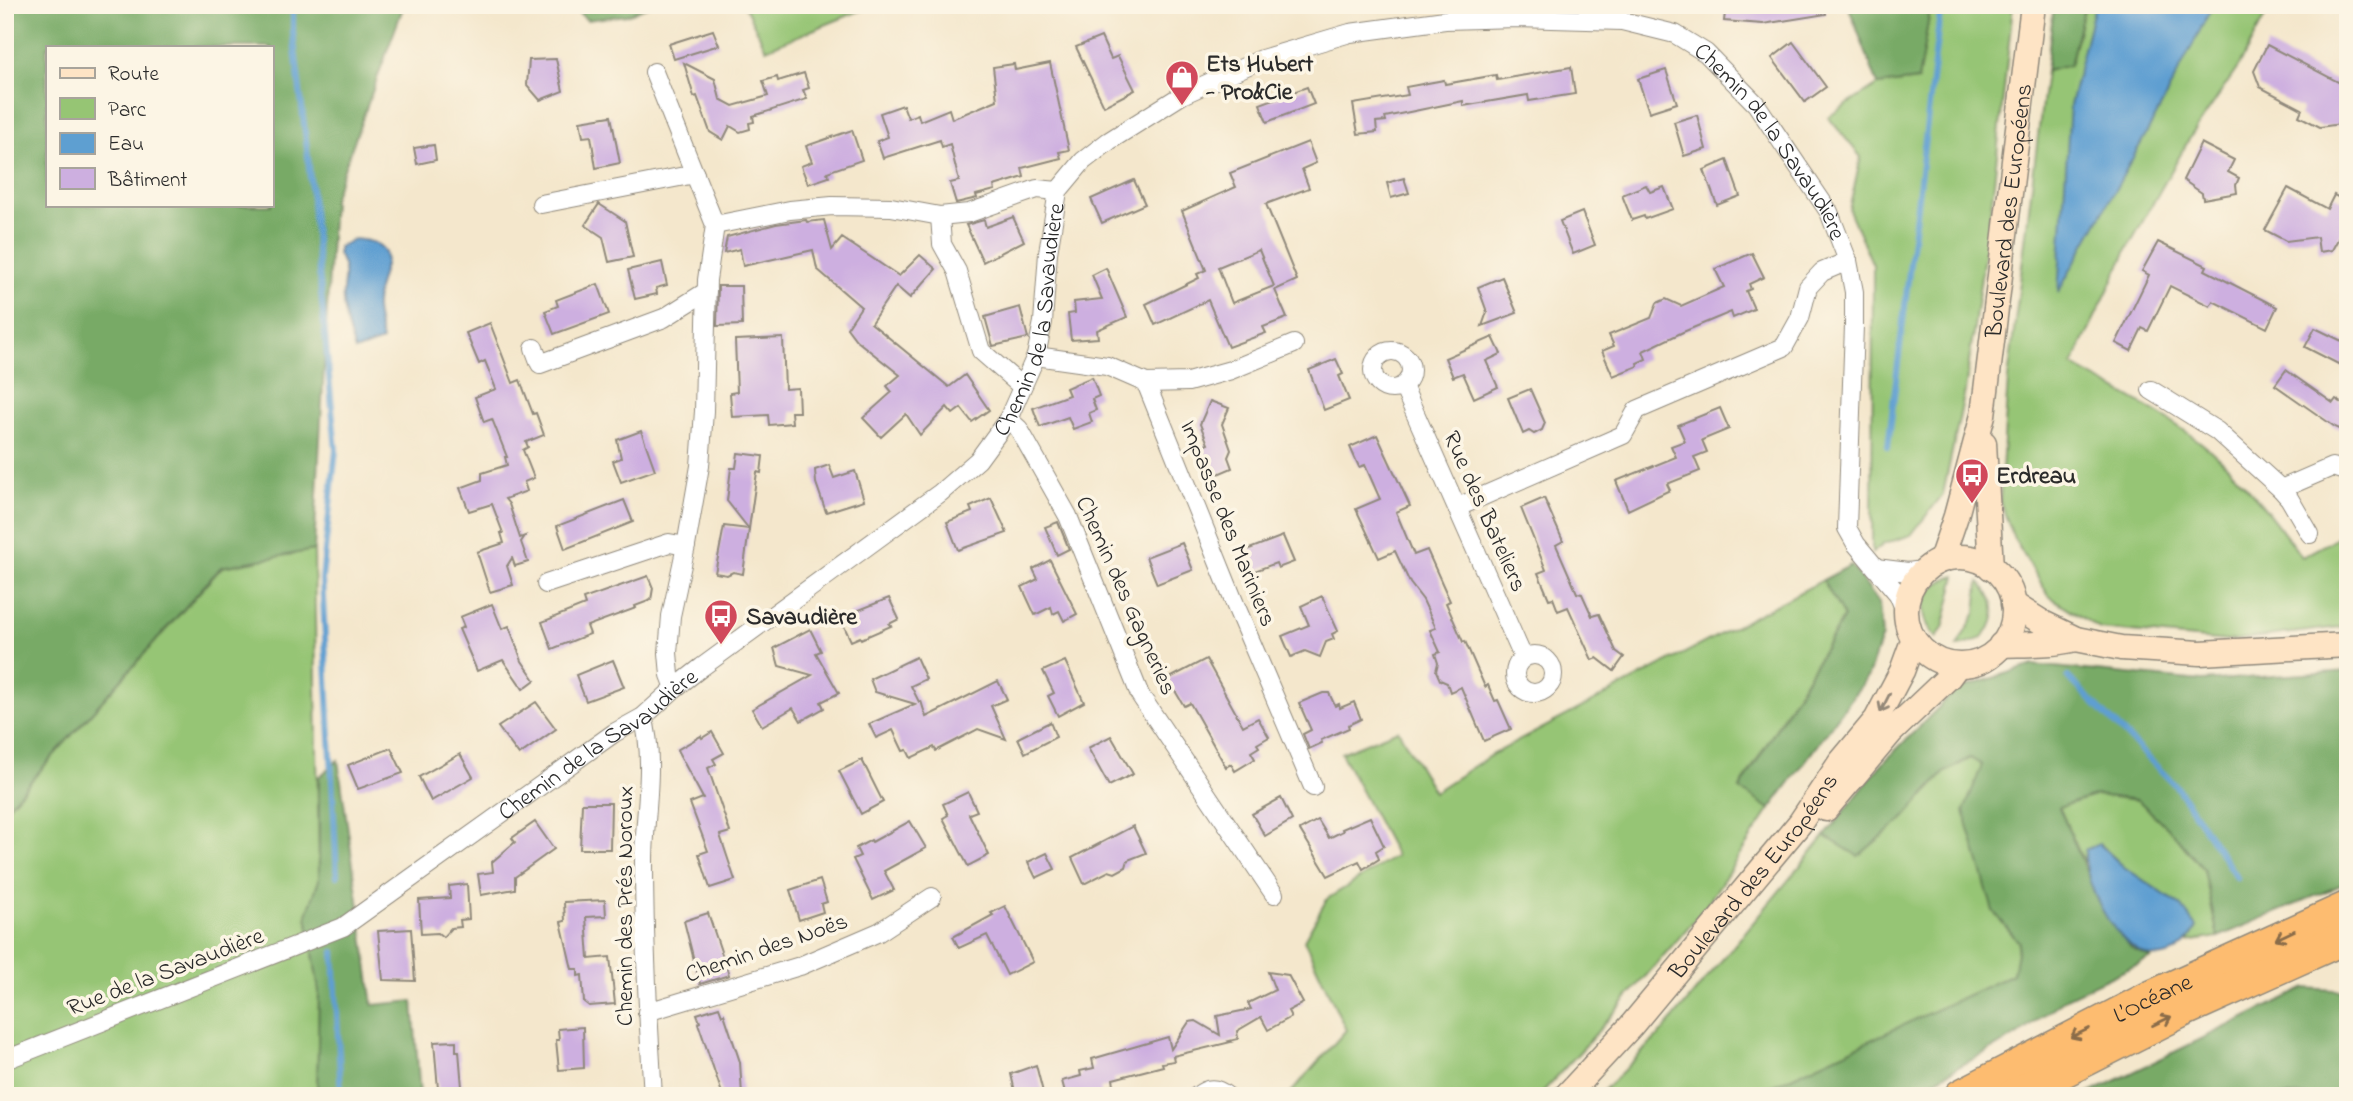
<svg xmlns="http://www.w3.org/2000/svg" width="2353" height="1101" font-family="'Indie Flower',sans-serif">
	<style>
		.green { fill: #96c574; stroke: #607850; stroke-width: 2 }
		.forest { fill: #78aa66; stroke: #526a48; stroke-width: 2; fill-rule: evenodd }
		.water { fill: #5e9fd1; stroke: #44657e; stroke-width: 2 }
		.lines { fill: none; stroke-linecap: round; stroke-linejoin: round }
		.stream { stroke: #5e9fd1; stroke-width: 6 }
		.building { fill: #cdafe0; fill-rule: evenodd }
		.street-casing { stroke: #90897c; stroke-width: 20 }
		.secondary-casing { stroke: #90897c; stroke-width: 27 }
		.highway-casing { stroke: #90897c; stroke-width: 36 }
		.street { stroke: #fff; stroke-width: 18 }
		.secondary { stroke: #fee4c5; stroke-width: 24 }
		.highway { stroke: #fdbc6f; stroke-width: 33 }
		.oneway { stroke: #948878 }
		.oneway2 { stroke: #8a6c4a }
		.labels { text-anchor: middle; stroke-width: 7; stroke-linejoin: round; paint-order: stroke }
		.poi-label { font-size: 24px; font-weight: bold; fill: #2b2b2b; stroke: #fcf5e5; text-anchor: start }
		.street-label { font-size: 24px; fill: #2b2b2b; stroke: #fcf5e5 }
	</style>
	<rect width="100%" height="100%" fill="#fcf5e5"/>
	<filter id="ink" filterUnits="userSpaceOnUse"><feTurbulence type="fractalNoise" baseFrequency=".0143" numOctaves="2"/><feDisplacementMap in="SourceGraphic" scale="14" xChannelSelector="R" yChannelSelector="G"/><feConvolveMatrix kernelMatrix="1 2 1 2 8 2 1 2 1" color-interpolation-filters="sRGB"/></filter>
	<filter id="wash" filterUnits="userSpaceOnUse"><feTurbulence type="fractalNoise" baseFrequency=".00686" numOctaves="4" result="noise"/><feDisplacementMap in="SourceGraphic" scale="28" xChannelSelector="R" yChannelSelector="G"/><feGaussianBlur stdDeviation="1.57" result="paint"/><feColorMatrix in="noise" values="0 0 0 0 0 0 0 0 0 0 0 0 0 0 0 0 0 1.4 0 .05"/><feComposite in="paint" operator="in"/></filter>
	<g filter="url(#wash)">
		<rect width="100%" height="100%" fill="#f4e7cc"/>
		<g class="green">
			<polygon points="744,5 874,5 766,49"/>
			<polygon points="1931,5 2013,5 1993,192 1965,391 1943,494 1911,535 1884,544 1872,553 1873,265 1849,210 1861,157 1828,117 1878,85 1918,80"/>
			<path d="M2085 5H2271L2239 66 2191 136 2131 242 2072 365C2118 392 2170 416 2210 450 2246 481 2273 519 2302 557L2348 532V626L2227 641 2100 629 2049 596 2014 539 2000 501 2008 379 2046 71 2070 65Z"/>
			<polygon points="314,550 319,880 307,915 319,991 317,1096 5,1096 5,810 222,567"/>
			<path d="M1956 576 1943 628 1936 638C1914 612 1924 584 1956 576Z"/>
			<polygon points="1823,580 1844,616 1740,788 1770,809 1704,909 1586,1045 1539,1096 1288,1096 1346,1030 1304,940 1327,899 1396,856 1341,753 1398,730 1434,792 1488,757"/>
			<path d="M1979 582C2007 608 1995 642 1957 646L1976 613Z"/>
			<polygon points="1971,758 1983,766 1993,911 2019,942 2013,975 1750,1096 1598,1096 1663,1031 1825,836 1858,855 1902,820 1945,772"/>
			<polygon points="2097,795 2138,800 2174,834 2204,870 2218,937 2188,942 2197,927 2181,906 2124,867 2100,844 2085,850 2084,863 2059,807"/>
		</g>
		<g class="forest">
			<path d="M5 5H404L333 199 314 550 221 567 5 810ZM271 47V205H47V47Z"/>
			<polygon points="570,5 650,5 627,15 587,20"/>
			<polygon points="1848,5 1931,5 1918,80 1878,85"/>
			<polygon points="2054,5 2085,5 2070,65 2046,71"/>
			<polygon points="1851,565 1879,603 1882,636 1868,676 1770,809 1740,789 1844,617 1823,580"/>
			<polygon points="2033,665 2202,681 2348,671 2348,882 2218,937 2204,870 2174,834 2138,800 2097,795 2059,807 2103,911 2132,949 2151,958 2066,998 2018,1035 1905,1096 1750,1096 2013,974 2019,942 1993,911 1964,811 1982,765 1970,758 1945,772 1902,820 1858,856 1825,836 1880,766 1956,690"/>
			<polygon points="338,760 373,1005 413,1001 420,1096 317,1096 319,991 307,915 319,880 319,777"/>
			<polygon points="2306,988 2348,991 2348,1096 2084,1096"/>
		</g>
		<g class="water">
			<polygon points="2095,5 2213,5 2156,116 2058,293 2070,105"/>
			<path d="M354 239C408 243 377 271 376 303 375 315 380 329 382 341L355 351C350 335 344 319 343 302 341 281 350 276 338 254L339 247Z"/>
			<path d="M2099 844 2124 867 2181 906 2197 927C2151 1008 2083 902 2085 850Z"/>
		</g>
		<g class="lines">
			<g class="stream">
				<polyline points="293,5 293,32 308,157 336,450 322,579 337,876"/>
				<polyline points="1888,447 1941,5"/>
				<polyline points="2068,677 2176,786 2237,878"/>
				<polyline points="334,952 341,1096"/>
			</g>
		</g>
		<g id="blocks">
			<g class="building">
				<polygon points="1726,5 1825,5 1826,14 1763,24 1724,21"/>
				<polygon points="713,30 719,45 674,59 669,44"/>
				<polygon points="1101,37 1111,59 1118,56 1135,90 1104,106 1076,47"/>
				<polygon points="1793,42 1826,87 1805,102 1772,58"/>
				<polygon points="2267,45 2348,87 2348,123 2320,127 2299,116 2302,109 2260,87 2254,71"/>
				<polygon points="556,59 563,91 540,100 527,85 529,60"/>
				<polygon points="684,63 715,79 720,99 733,106 768,96 763,81 777,77 778,81 804,73 809,88 803,90 807,99 753,116 754,122 749,123 750,129 740,132 730,126 723,140 710,132 697,96 694,97"/>
				<polygon points="1050,63 1069,150 1059,152 1061,158 1022,168 1024,177 994,186 995,190 976,195 977,198 956,203 950,183 959,181 950,144 942,147 940,140 883,158 877,141 888,137 880,113 903,105 908,118 918,114 920,121 949,109 952,119 997,100 993,67 1014,64 1015,70"/>
				<polygon points="1571,67 1575,94 1529,101 1528,95 1463,106 1463,101 1385,117 1386,121 1376,122 1377,132 1358,134 1353,104 1408,95 1406,87 1444,80 1445,84 1496,75 1497,80"/>
				<polygon points="1666,70 1677,103 1649,112 1638,79"/>
				<polygon points="1307,87 1314,104 1267,122 1260,104"/>
				<polygon points="1697,115 1706,149 1684,156 1674,122"/>
				<polygon points="611,116 620,163 596,168 591,136 583,137 580,121"/>
				<polygon points="852,130 862,160 827,172 829,177 808,184 801,166 812,162 806,146"/>
				<path d="M1308 142 1316 163 1302 169 1309 188 1266 204 1297 280 1275 290 1287 318 1263 327 1266 333 1228 347 1208 300 1155 325 1146 304 1199 278 1197 274 1206 270 1182 211 1236 187 1230 173ZM1259 250 1274 286 1232 303 1218 267Z"/>
				<polygon points="2201,143 2234,160 2228,172 2239,178 2236,185 2237,193 2203,199 2202,193 2183,180"/>
				<polygon points="434,145 436,160 417,164 414,148"/>
				<polygon points="1727,160 1740,196 1717,205 1704,170"/>
				<polygon points="1404,178 1409,193 1391,198 1387,183"/>
				<polygon points="1134,180 1145,204 1102,223 1091,199"/>
				<polygon points="1646,185 1650,192 1664,187 1673,209 1645,219 1644,216 1632,220 1622,195"/>
				<polygon points="2288,188 2327,209 2334,195 2348,203 2348,221 2332,250 2319,252 2317,237 2286,241 2265,230"/>
				<polygon points="599,204 625,221 633,257 609,262 603,237 585,225"/>
				<polygon points="1582,212 1595,245 1573,254 1560,221"/>
				<polygon points="1013,217 1024,241 983,262 966,225 984,220 986,227"/>
				<polygon points="806,220 807,222 824,220 832,250 842,238 899,276 920,255 936,269 910,298 896,286 871,323 949,387 965,375 989,410 972,422 961,408 953,414 947,407 920,435 906,414 881,437 863,418 892,392 887,386 900,375 856,340 847,328 861,307 817,269 813,250 743,266 740,249 724,253 727,237 776,224"/>
				<polygon points="2158,242 2207,266 2205,270 2277,307 2267,328 2213,301 2210,306 2170,286 2148,331 2142,328 2131,351 2116,343 2149,275 2142,271"/>
				<polygon points="1752,253 1764,277 1749,284 1751,289 1746,291 1754,309 1733,318 1731,312 1683,332 1643,351 1646,359 1637,363 1638,366 1613,376 1602,351 1614,346 1609,335 1651,318 1657,303 1666,299 1681,306 1724,287 1715,269"/>
				<polygon points="662,262 667,285 656,288 657,294 635,299 628,270"/>
				<polygon points="1106,268 1127,317 1097,330 1098,338 1071,340 1068,314 1075,313 1074,302 1102,299 1092,275"/>
				<polygon points="1502,277 1517,313 1482,326 1487,312 1478,287"/>
				<polygon points="598,284 609,314 554,334 545,311 558,306 556,300"/>
				<polygon points="718,286 741,286 742,325 717,326"/>
				<polygon points="1020,307 1028,338 993,346 985,317"/>
				<polygon points="490,323 513,383 520,380 533,414 536,413 544,435 526,442 528,447 523,450 534,478 524,482 527,491 505,499 509,504 520,538 525,536 521,542 528,562 515,566 512,558 507,566 513,585 490,592 477,552 504,543 501,533 503,533 492,504 469,511 460,488 482,480 482,473 507,465 505,457 507,457 492,419 484,422 475,397 496,389 485,361 479,364 466,333"/>
				<polygon points="2315,328 2348,344 2348,369 2305,347"/>
				<polygon points="1493,337 1501,354 1486,361 1498,387 1474,398 1463,373 1453,377 1445,358"/>
				<polygon points="783,338 785,389 798,388 799,412 791,412 792,423 769,425 768,415 732,417 730,393 737,392 735,340"/>
				<polygon points="1336,359 1343,374 1339,376 1349,400 1324,410 1309,370"/>
				<polygon points="2286,370 2333,403 2336,399 2348,407 2348,433 2335,427 2275,385"/>
				<polygon points="1092,377 1099,396 1092,399 1096,410 1089,413 1092,422 1073,429 1068,417 1040,427 1033,408 1069,395 1066,388"/>
				<polygon points="1530,389 1545,423 1542,430 1534,434 1529,431 1523,434 1508,398"/>
				<polygon points="1210,401 1229,408 1222,424 1231,450 1228,457 1232,468 1218,474 1211,470 1203,453 1206,452 1203,446 1208,444 1200,424"/>
				<polygon points="1720,408 1729,429 1702,440 1707,452 1694,457 1700,471 1667,484 1670,490 1628,510 1616,481 1676,457 1671,446 1685,441 1678,425"/>
				<polygon points="641,431 655,470 621,482 613,461 621,458 617,440"/>
				<polygon points="1377,435 1410,506 1396,512 1414,555 1427,550 1450,601 1446,603 1463,642 1465,641 1485,687 1488,685 1495,701 1498,700 1511,729 1484,741 1461,687 1450,692 1447,683 1440,680 1436,671 1438,663 1435,654 1440,652 1430,630 1436,628 1423,600 1410,583 1395,551 1379,558 1356,509 1380,499 1365,465 1359,467 1350,447"/>
				<polygon points="738,453 763,456 761,473 757,472 749,529 727,501 731,468 736,468"/>
				<polygon points="829,465 834,478 855,471 864,500 826,512 816,483 815,470"/>
				<polygon points="991,498 1007,533 958,550 947,522 972,512 970,507"/>
				<polygon points="1544,498 1563,541 1556,545 1577,593 1582,594 1592,616 1599,614 1616,651 1624,657 1614,671 1597,658 1592,660 1568,607 1558,611 1553,598 1549,599 1538,573 1546,570 1521,508"/>
				<polygon points="624,500 633,522 565,549 557,526"/>
				<polygon points="1058,522 1069,549 1057,555 1045,527"/>
				<polygon points="724,526 749,529 743,574 733,572 727,575 715,573"/>
				<polygon points="1283,536 1294,562 1278,568 1276,563 1252,572 1244,551"/>
				<polygon points="1182,543 1193,570 1157,584 1146,557"/>
				<polygon points="1050,560 1077,614 1064,621 1059,611 1053,614 1051,607 1035,615 1022,587 1038,579 1033,569"/>
				<polygon points="648,576 653,588 651,600 635,606 636,608 587,626 590,634 552,649 542,622 585,605 583,599"/>
				<polygon points="1322,596 1338,631 1332,634 1334,639 1326,642 1320,657 1305,651 1291,657 1282,636 1309,625 1301,606"/>
				<polygon points="889,598 899,619 889,624 891,626 861,639 860,637 851,641 841,620 850,616 849,614"/>
				<polygon points="492,604 502,629 509,626 522,661 535,680 523,689 503,660 477,671 459,629 464,627 460,617"/>
				<polygon points="810,629 821,651 816,653 839,693 821,702 824,708 801,721 793,708 762,726 752,709 812,675 779,666 774,648"/>
				<polygon points="916,657 926,679 911,686 919,702 921,701 926,717 998,681 1007,699 991,706 1006,739 978,729 936,751 934,747 911,758 907,750 903,751 893,730 876,738 869,724 915,704 875,692 870,679"/>
				<polygon points="1206,659 1243,726 1258,718 1269,737 1257,744 1259,747 1251,752 1255,759 1235,771 1231,764 1226,767 1190,703 1184,706 1168,679"/>
				<polygon points="613,660 624,687 586,701 576,675"/>
				<polygon points="1065,661 1084,702 1058,716 1048,696 1054,693 1043,671"/>
				<polygon points="1323,693 1329,693 1335,706 1339,704 1340,708 1354,702 1361,719 1348,725 1349,728 1321,740 1322,743 1309,749 1303,734 1311,730 1299,703"/>
				<polygon points="536,702 556,729 519,755 498,727"/>
				<polygon points="1050,722 1056,737 1025,753 1018,738"/>
				<polygon points="712,732 724,753 713,759 716,764 708,768 730,832 720,835 735,880 710,888 699,854 708,851 690,803 703,798 677,750 701,736 702,738"/>
				<polygon points="1111,736 1133,774 1109,786 1088,748"/>
				<polygon points="391,748 403,773 358,789 348,765"/>
				<polygon points="460,754 473,777 431,801 419,777"/>
				<polygon points="862,760 883,802 861,814 839,771"/>
				<polygon points="968,792 977,811 969,814 989,855 968,866 943,818 948,815 943,804"/>
				<polygon points="1281,798 1292,820 1265,836 1252,814"/>
				<polygon points="582,803 611,803 610,849 580,849"/>
				<polygon points="1370,817 1384,846 1376,851 1379,859 1363,869 1359,861 1328,876 1300,830 1318,820 1329,838 1343,831 1342,829"/>
				<polygon points="910,821 926,848 884,871 894,890 873,900 853,859 860,856 856,848 871,840 872,842"/>
				<polygon points="535,822 554,849 515,877 515,889 481,895 478,874 493,872 492,862 515,842 512,838"/>
				<polygon points="1133,826 1146,853 1128,860 1126,867 1115,873 1109,871 1084,884 1072,858"/>
				<polygon points="1047,853 1055,869 1036,878 1028,862"/>
				<polygon points="820,880 827,902 821,904 823,912 799,920 790,890"/>
				<polygon points="467,884 469,919 460,920 461,927 451,928 443,937 438,933 421,934 419,900 450,898 449,886"/>
				<polygon points="605,900 606,916 586,917 589,959 610,957 615,1004 589,1006 584,1002 582,975 578,976 578,969 572,969 561,922 565,921 564,902"/>
				<polygon points="1005,906 1033,962 1007,975 987,935 959,948 953,937 993,915 991,913"/>
				<polygon points="708,913 729,975 700,984 684,921"/>
				<polygon points="411,929 415,981 383,980 378,931"/>
				<polygon points="1268,972 1288,975 1303,1003 1288,1011 1291,1017 1268,1030 1261,1017 1237,1031 1238,1039 1229,1041 1231,1042 1173,1056 1174,1061 1162,1063 1163,1066 1113,1079 1114,1085 1100,1088 1102,1096 1066,1096 1062,1081 1081,1076 1080,1071 1094,1068 1092,1059 1168,1037 1171,1049 1189,1022 1196,1021 1220,1035 1217,1016 1251,1009 1248,1003 1275,990"/>
				<polygon points="719,1007 722,1015 724,1014 740,1062 742,1096 723,1096 698,1023 700,1022 697,1014"/>
				<polygon points="583,1027 584,1068 559,1070 556,1040 559,1040 558,1029"/>
				<polygon points="456,1041 456,1051 459,1051 462,1087 438,1089 434,1042"/>
				<polygon points="1036,1065 1044,1096 1016,1096 1011,1074"/>
			</g>
		</g>
	</g>
	<g filter="url(#ink)">
		<use href="#blocks" fill-opacity="0" stroke="#90897c" stroke-width="2"/>
		<g class="lines">
			<g class="street-casing">
				<g id="street">
					<polyline points="654,72 715,225 707,280 704,411 700,466 686,546 671,616 668,653 670,675 675,688"/>
					<polyline points="541,204 695,174"/>
					<polyline points="940,216 942,244 957,271 981,351 1021,386"/>
					<polyline points="715,225 790,210 832,206 891,207 940,216 969,213 1037,189 1058,191"/>
					<polyline points="534,348 540,364 664,318 707,291"/>
					<circle cx="1392" cy="370" r="19"/>
					<polyline points="1036,356 1107,366 1146,383 1235,604 1313,787"/>
					<polyline points="1146,383 1188,382 1231,370 1294,344"/>
					<polyline points="1403,386 1523,657"/>
					<polyline points="2151,390 2217,431 2281,489 2289,498 2310,534"/>
					<polyline points="1008,419 1019,429 1068,516 1140,695 1274,894"/>
					<polyline points="2281,489 2332,467 2348,472"/>
					<polyline points="1458,507 1623,435 1637,410 1784,347 1800,318 1808,287 1822,272 1848,261"/>
					<polyline points="546,584 669,543 686,546"/>
					<polyline points="1904,608 1898,594 1876,568 1908,572 1923,570"/>
					<circle cx="1534" cy="674" r="19"/>
					<path d="M643 717C656 760 644 816 644 861 644 939 648 1017 653 1096"/>
					<polyline points="647,1012 800,966 879,932 932,897"/>
					<path id="s1" d="M5 1060 343 927 614 733 643 717 675 688 702 667 940 493 978 460 1008 419 1036 356 1043 322 1048 253 1058 191 1083 161 1109 141 1182 95 1262 59 1350 33 1445 20 1517 18 1622 21 1675 34 1706 53 1756 104 1829 212 1848 261 1854 292V325L1847 528 1856 544 1876 568"/>
					<path d="M1197 1096C1208 1087 1216 1087 1227 1096"/>
				</g>
			</g>
			<g class="secondary-casing">
				<g id="secondary">
					<polyline points="1984,443 1991,568"/>
					<circle cx="1960" cy="611" r="54"/>
					<path id="s2" d="M1941 560 1956 516 1983 415 2033 5"/>
					<polyline points="2013,604 2043,623 2076,639 2121,648 2200,653 2348,645"/>
					<path d="M2001 645C2026 644 2052 645 2076 639"/>
					<polyline points="1826,809 1891,732 1949,677 1957,666"/>
					<path id="s3" d="M1566 1096 1631 1026 1800 823 1840 763 1876 720 1902 671 1913 641"/>
				</g>
			</g>
			<g class="highway-casing">
				<g id="highway">
					<path id="s4" d="M1961 1096 2150 998 2348 908"/>
					<polyline points="2013,1096 2183,1010 2348,936"/>
				</g>
			</g>
			<use href="#street" class="street"/>
			<use href="#secondary" class="secondary"/>
			<use href="#highway" class="highway"/>
		</g>
		<defs><path id="oneway-shaft" d="M-6 0H5M1.5-3L5.5 0L1.5 3" fill="none" stroke-width="1.6" stroke-linecap="round" stroke-linejoin="round" transform="scale(1.75)"/></defs>
		<use class="oneway" href="#oneway-shaft" transform="translate(1885 703) rotate(117)"/>
		<g class="oneway2">
			<use href="#oneway-shaft" transform="translate(2285 935) rotate(155)"/>
			<use href="#oneway-shaft" transform="translate(2162 1021) rotate(-26)"/>
			<use href="#oneway-shaft" transform="translate(2080 1033) rotate(154)"/>
		</g>
	</g>
	<defs>
		<g id="shop-pin" transform="scale(1.75)"><path d="M0 17L-7.5 6A9.5 9.5 0 1 1 7.5 6Z" fill="#d1495b" stroke="#fcf5e5"/><path d="M-5-2.5h2.3a2.7 3.5 0 0 1 5.4 0H5L5.5 6h-11ZM-1.5-2.5h3a1.5 2.3 0 0 0-3 0Z" fill="#fff"/></g>
		<g id="bus-pin" transform="scale(1.75)"><path d="M0 17L-7.5 6A9.5 9.5 0 1 1 7.5 6Z" fill="#d1495b" stroke="#fcf5e5"/><path d="M-5-6H5V4H4V6H2V4H-2V6H-4V4H-5ZM-3.5-4V0h7V-4ZM-3.5 1.2v1.5H-2V1.2ZM2 1.2v1.5H3.5V1.2Z" fill="#fff"/></g>
	</defs>
	<g fill-rule="evenodd">
		<use href="#shop-pin" x="1182" y="77"/>
		<use href="#bus-pin" x="1972" y="475"/>
		<use href="#bus-pin" x="721" y="616"/>
	</g>
	<g class="labels">
		<g class="poi-label">
			<text x="1206" y="71">Ets Hubert<tspan x="1206" dy="28">- Pro&amp;Cie</tspan></text>
			<text x="1996" y="483">Erdreau</text>
			<text x="746" y="624">Savaudière</text>
		</g>
		<g class="street-label">
			<text dy="8" stroke="none"><textPath href="#s1" startOffset="2250">Chemin de la Savaudière</textPath></text>
			<text dy="8" stroke="none"><textPath href="#s2" startOffset="357">Boulevard des Européens</textPath></text>
			<text dy="8" stroke="none"><textPath href="#s1" startOffset="1306">Chemin de la Savaudière</textPath></text>
			<text transform="translate(1486 511) rotate(66)" y="8">Rue des Bateliers</text>
			<text transform="translate(1229 523) rotate(68)" y="8">Impasse des Mariniers</text>
			<text transform="translate(1127 595) rotate(66)" y="8">Chemin des Gagneries</text>
			<text dy="8" stroke="none"><textPath href="#s1" startOffset="677">Chemin de la Savaudière</textPath></text>
			<text dy="8" stroke="none"><textPath href="#s3" startOffset="289">Boulevard des Européens</textPath></text>
			<text transform="translate(624 906) rotate(-90)" y="8">Chemin des Prés Noroux</text>
			<text transform="translate(766 947) rotate(-19)" y="8">Chemin des Noës</text>
			<text transform="translate(165 971) rotate(-21)" y="8">Rue de la Savaudière</text>
			<text dy="8" stroke="none"><textPath href="#s4" startOffset="215">L’Océane</textPath></text>
		</g>
	</g>
	<rect width="2353" height="1101" fill="none" stroke="#fcf5e5" stroke-width="28"/>
	<rect x="46" y="46" width="228" height="161" fill="#fcf5e5" stroke="#a8a49b" stroke-width="2"/>
	<rect x="60" y="68" width="35" height="10" fill="#fee4c5" stroke="#a8a49b" stroke-width="2"/>
	<text x="108" y="80" font-size="21" fill="#2b2b2b">Route</text>
	<rect x="60" y="98" width="35" height="21" fill="#96c574" stroke="#a8a49b" stroke-width="2"/>
	<text x="108" y="116" font-size="21" fill="#2b2b2b">Parc</text>
	<rect x="60" y="133" width="35" height="21" fill="#5e9fd1" stroke="#a8a49b" stroke-width="2"/>
	<text x="108" y="150" font-size="21" fill="#2b2b2b">Eau</text>
	<rect x="60" y="168" width="35" height="21" fill="#cdafe0" stroke="#a8a49b" stroke-width="2"/>
	<text x="108" y="186" font-size="21" fill="#2b2b2b">Bâtiment</text>
</svg>
